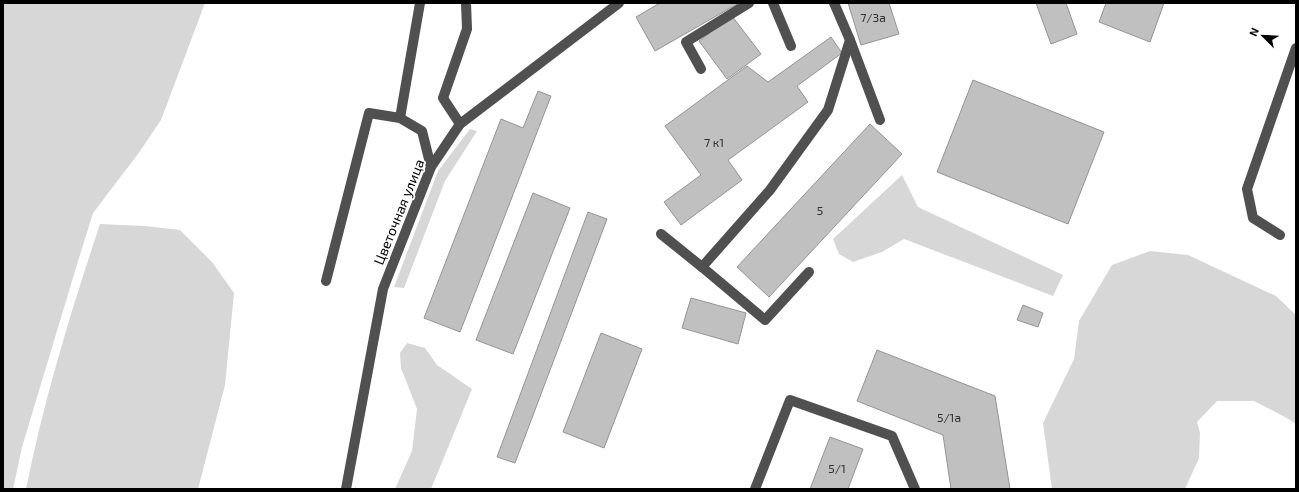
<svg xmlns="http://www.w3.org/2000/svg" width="1299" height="492" font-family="'Exo 2',sans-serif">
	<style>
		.green { fill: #d7d7d7 }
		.building { fill: #c0c0c0; stroke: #949494 }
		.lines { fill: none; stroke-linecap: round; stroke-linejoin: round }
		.minor { stroke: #505050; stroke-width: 10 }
		.labels { text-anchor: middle; stroke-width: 3.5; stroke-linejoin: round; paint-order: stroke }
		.number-label { font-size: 12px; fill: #303030 }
		.street-label { font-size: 14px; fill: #000; stroke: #fff }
	</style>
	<rect width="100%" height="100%" fill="#fff"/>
	<g class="green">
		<polygon points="3,3 205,3 161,120 138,154 93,213 79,258 22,447 13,489 3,489"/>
		<polygon points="470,129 477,131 445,181 404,288 394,287 438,171"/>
		<polygon points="902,175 918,207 1063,275 1053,296 904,239 882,252 853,262 839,254 833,239"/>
		<path d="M100 224 145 226 180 230 212 262 234 293 225 385 198 489H26C44 399 71 311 100 224Z"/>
		<polygon points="1150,251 1188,255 1276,296 1296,315 1296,424 1287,418 1254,401 1217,401 1197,422 1200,433 1199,458 1185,489 1052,489 1043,423 1074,359 1079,321 1112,265"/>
		<polygon points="407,343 425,348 437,365 472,389 431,489 395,489 412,451 417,409 401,368 400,353"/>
	</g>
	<g class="building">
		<polygon points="660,3 739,3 655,51 636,17"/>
		<polygon points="848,3 889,3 899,34 861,45"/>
		<polygon points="1036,3 1066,3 1077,34 1051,44"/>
		<polygon points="1106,3 1164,3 1150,42 1099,22"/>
		<polygon points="732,16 761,54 727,79 699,41"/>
		<polygon points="831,37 842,53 797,86 808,102 728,160 742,180 681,225 664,202 701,175 665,126 747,66 768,82"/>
		<polygon points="973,80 1104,132 1068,224 937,172"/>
		<polygon points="538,91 551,96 460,332 424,318 501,119 523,128"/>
		<polygon points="870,124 902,154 769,297 737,267"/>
		<polygon points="533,193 570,208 513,354 476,340"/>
		<polygon points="588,212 607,219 515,463 497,457"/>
		<polygon points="691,298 746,313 738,344 682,328"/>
		<polygon points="1023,305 1043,313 1038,327 1017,320"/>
		<polygon points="601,333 642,349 604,448 563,432"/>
		<polygon points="877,350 995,396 1010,489 951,489 943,435 857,401"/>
		<polygon points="830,437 863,449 848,489 810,489"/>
	</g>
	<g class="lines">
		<g class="minor">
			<polyline points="773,3 791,46"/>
			<polyline points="834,3 850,40 880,120"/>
			<polyline points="701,69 686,42 749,3"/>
			<polyline points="400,118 420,3"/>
			<polyline points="460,124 443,98 467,29 466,3"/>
			<polyline points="661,234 702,267 770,190 828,110 850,40"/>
			<polyline points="1280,235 1253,218 1247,189 1296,48"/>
			<polyline points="702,267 765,320 809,272"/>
			<polyline points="326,281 369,113 400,118 422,131 431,167"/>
			<polyline points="346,489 383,289 431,167 460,124 619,3"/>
			<polyline points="755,489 790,400 892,436 915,489"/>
		</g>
	</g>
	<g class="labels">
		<g class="number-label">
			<text x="873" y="22">7/3а</text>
			<text x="714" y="147">7 к1</text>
			<text x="820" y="215">5</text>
			<text x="949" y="422">5/1а</text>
			<text x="837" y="473">5/1</text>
		</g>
		<g class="street-label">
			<text transform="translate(399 212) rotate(-68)" y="5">Цветочная улица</text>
		</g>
	</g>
	<rect width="1299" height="492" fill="none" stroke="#000000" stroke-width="8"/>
	<g transform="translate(1263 36) rotate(294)" stroke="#ffffff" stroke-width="3" paint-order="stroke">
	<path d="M0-3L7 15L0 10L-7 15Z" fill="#000000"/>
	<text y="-6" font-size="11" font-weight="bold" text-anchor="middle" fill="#000000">N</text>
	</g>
</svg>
